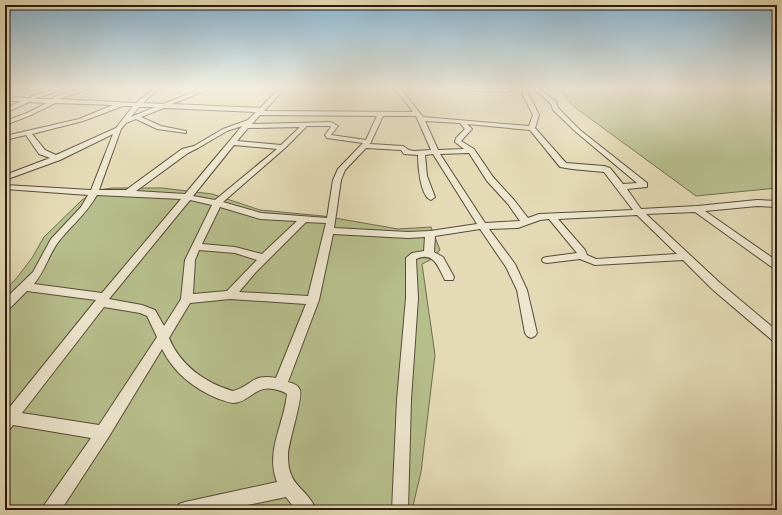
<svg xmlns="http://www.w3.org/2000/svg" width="782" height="515" font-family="'Gentium Book Plus',serif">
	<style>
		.green { fill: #b6bf8c; stroke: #706c4e }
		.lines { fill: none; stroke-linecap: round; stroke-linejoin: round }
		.street-casing { stroke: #584a39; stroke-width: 2 }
		.street { fill: #ede7cf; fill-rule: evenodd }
	</style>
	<rect width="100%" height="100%" fill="#e4dab5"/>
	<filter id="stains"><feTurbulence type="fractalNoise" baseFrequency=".005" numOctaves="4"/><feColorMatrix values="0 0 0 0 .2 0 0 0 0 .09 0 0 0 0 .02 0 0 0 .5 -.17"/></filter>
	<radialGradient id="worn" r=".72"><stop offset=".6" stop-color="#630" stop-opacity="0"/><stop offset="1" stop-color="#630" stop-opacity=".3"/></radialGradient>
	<g class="green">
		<polygon points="559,88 777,88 777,188 696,196 573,106"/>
		<polygon points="113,188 162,188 212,194 260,210 323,216 398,229 431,227 440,250 432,259 422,264 435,355 421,472 412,510 5,510 5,289 15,280 32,258 44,237 82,200 97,190"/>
	</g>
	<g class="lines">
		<g class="street-casing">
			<g id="street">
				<path d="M60 88H67L34 99H53L54 97 83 88H89V89L58 99 136 103 154 88H159L143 103 163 104 203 88H209V89L172 104 260 108 280 88H285L264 111 413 112 395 88H400L423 117 529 126 533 115 522 93 523 88H527L528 93 539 115 535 128 566 163 604 166 610 168 623 184 637 183 576 132 553 110 551 104 533 88H539L556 102 558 108 580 130 647 183V187L627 189 641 209 697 206 757 200 777 201V207L757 206 705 211 777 261V269L773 268 695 212 646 214 720 283 777 331V343L773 341 712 289 683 260 595 265 580 259 547 263 543 262 542 260 543 258 547 257 577 253 549 219 540 220 518 228 489 229 515 264 527 290 537 333 535 336 531 338 527 336 525 333 517 290 506 267 480 229 435 236 434 252 443 257 454 277 453 280H445C438 267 434 251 416 259L418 298 411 400 408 510H392L397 400 406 298V258L412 253 424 251 425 237 408 238 333 234 319 300 288 382C293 383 298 385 300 390 303 399 289 439 288 454 287 488 307 486 316 510H296L286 497 224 510H177L179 504 185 502 277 482C265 451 284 425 287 394 283 391 278 390 273 389 255 385 250 402 233 403 229 403 223 400 219 399 194 389 174 373 162 349L108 438 61 510H43L45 504 91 438 13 425 10 429 5 431V413L96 300 27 291 9 309 5 310V299L33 272 51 239 81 207 88 195 5 189V185L91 190 113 134 60 160 5 180V175L50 158 39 154 26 135 5 140V136L79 119 113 105 55 103 31 115 5 125V121L27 113 47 103 29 102 5 113V109L21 101H5V97L32 98 31 96ZM123 106H133L116 128 56 155 45 150 32 134 83 121ZM139 107H155L131 117ZM164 108 256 112 248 120 223 129 194 146 182 149 126 190H99L121 129 126 123 136 119 157 129 186 133V131L161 126 141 117ZM260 115 377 116 366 140 331 135 338 126 331 122 252 124ZM383 116H416L431 150 414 151 409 150 403 146 370 144ZM425 121 460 123 465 129 456 138 455 142 464 149 438 150ZM467 124 530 130 560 167 572 169 604 172 633 210 539 214 528 218 514 200 493 177 474 149 461 141 472 129ZM242 126 185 194 136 191 188 153 198 148 227 131ZM307 126H330L331 127 325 135 327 138 363 143 338 169 333 180 327 218 261 213 223 202 285 148ZM300 127 281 145 237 141 248 128ZM234 145 277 149 215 200 193 196ZM366 148 401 150 404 154 418 155C418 165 420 196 431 200L435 197 427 176 425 155 433 154 477 224 430 231 408 232 334 228 341 180 345 170ZM469 153 487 181 508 204 520 221 485 223 440 154ZM97 195 181 199 102 293 34 284C45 271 49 254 59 241 72 225 87 213 97 195ZM190 200 212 205 185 260 181 299 164 326 155 310 142 305 109 299ZM220 207 260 219 297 221 262 254 235 247 202 244ZM637 215 677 254 596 259 587 255 585 250 558 219ZM306 222 326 223 308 296 239 292 255 273ZM199 250 235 253 257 260 227 291 193 294 195 260ZM230 299 306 304 276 378C252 373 252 386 233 391 205 383 180 365 169 338L190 303ZM104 307 140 313 147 316 157 337 99 425 22 413Z"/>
				<polygon points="446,88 508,88 511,90 508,92 449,90"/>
			</g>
		</g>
		<use href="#street" class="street"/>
	</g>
	<linearGradient id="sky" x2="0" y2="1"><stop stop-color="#88b6d4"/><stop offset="0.55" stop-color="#f3eede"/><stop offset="1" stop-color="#f3eede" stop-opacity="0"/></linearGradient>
	<rect width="782" height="160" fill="url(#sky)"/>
	<rect width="782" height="515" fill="none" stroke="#e4dab5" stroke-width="20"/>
	<rect x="6" y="6" width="770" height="503" fill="none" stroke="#2a1a10" stroke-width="2"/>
	<rect x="10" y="10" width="762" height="495" fill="none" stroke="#2a1a10"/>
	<rect width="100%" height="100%" filter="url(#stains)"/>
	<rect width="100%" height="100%" fill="url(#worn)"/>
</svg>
